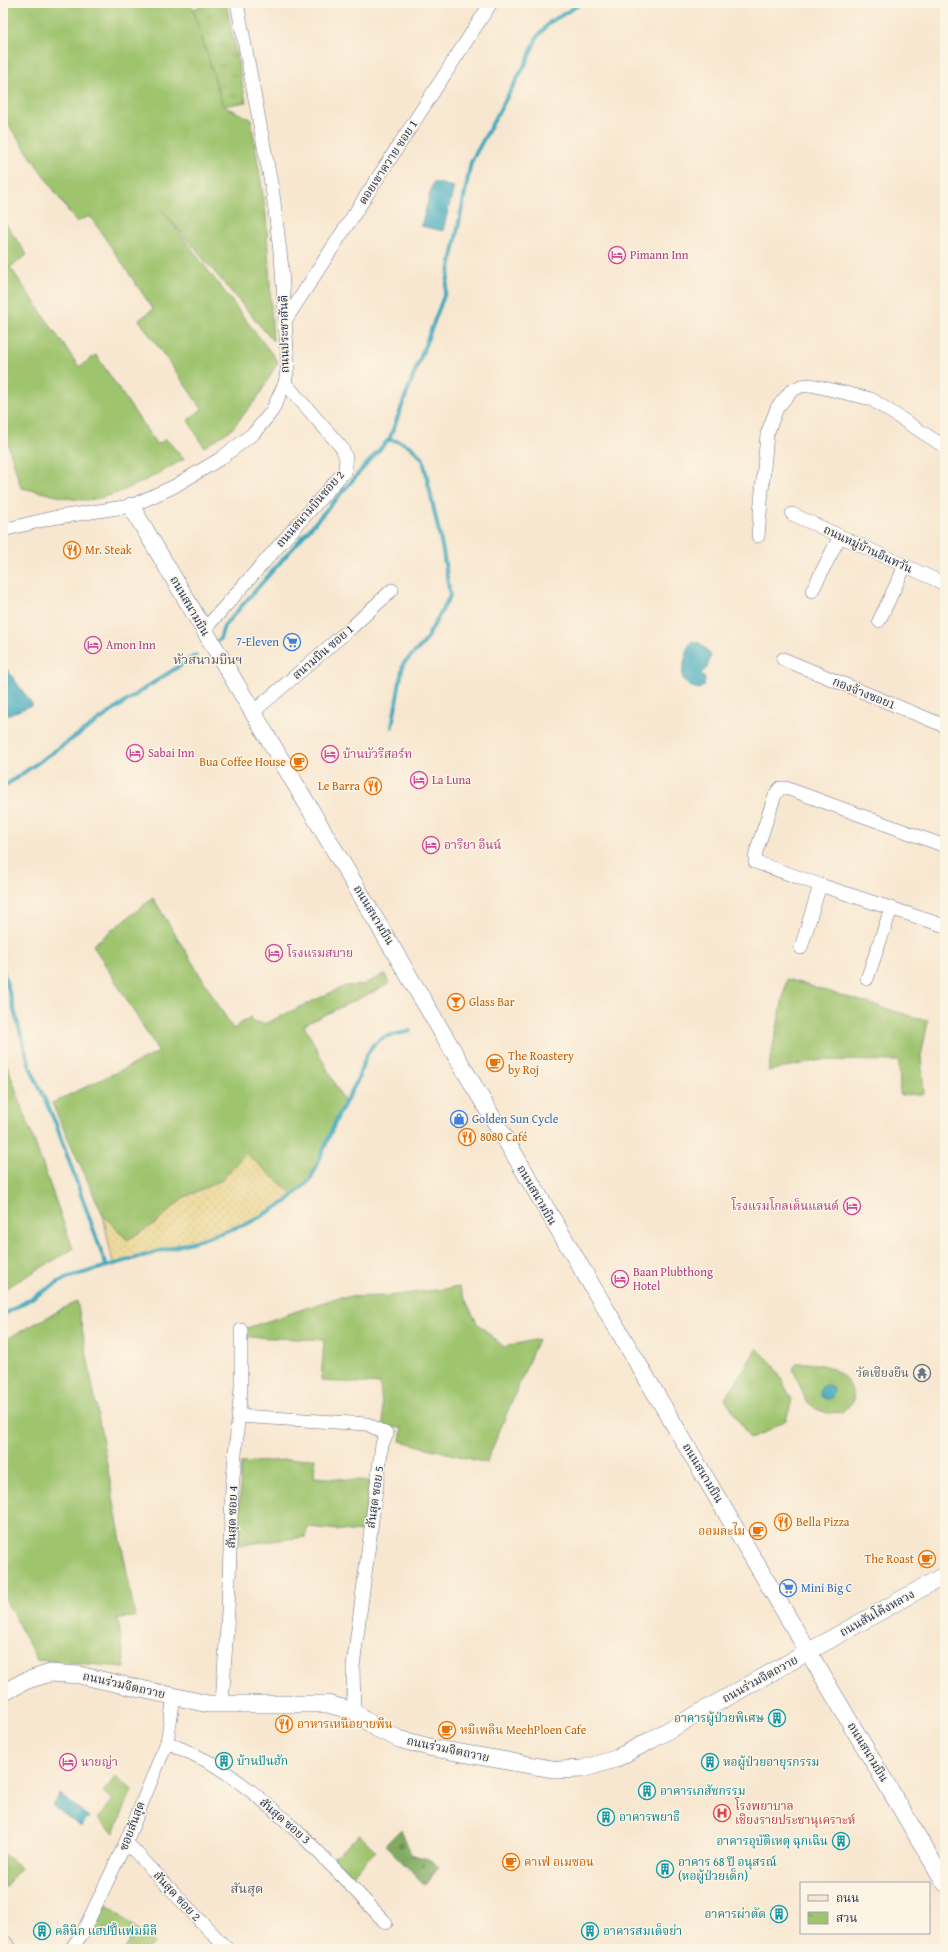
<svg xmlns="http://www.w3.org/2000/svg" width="948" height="1952" font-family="'Gentium Book Plus','Noto Serif Thai',serif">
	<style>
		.grass { fill: #9fc46e; stroke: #5d7a66 }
		.forest { fill: url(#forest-firs); stroke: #4d6c60 }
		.sand { fill: url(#sand-dots); stroke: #84847e }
		.park { fill: url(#park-tufts); stroke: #5d7a66 }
		.water { fill: #3da9bd; stroke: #2c6c8e }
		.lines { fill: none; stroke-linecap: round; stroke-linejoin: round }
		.stream { stroke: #3da9bd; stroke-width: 4 }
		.minor-casing { stroke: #686f86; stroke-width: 14 }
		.tertiary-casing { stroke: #686f86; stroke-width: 18 }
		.secondary-casing { stroke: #686f86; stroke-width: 20 }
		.minor { stroke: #fff; stroke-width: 13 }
		.tertiary { stroke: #fff; stroke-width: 17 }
		.secondary { stroke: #fce5cf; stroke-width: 19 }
		.labels { text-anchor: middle; stroke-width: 3; stroke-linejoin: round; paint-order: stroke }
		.street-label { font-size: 12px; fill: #1b2f5e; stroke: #fcf5e5 }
		.hotel-label { font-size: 12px; fill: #b23c85; stroke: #fcf5e5; text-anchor: start }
		.food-label { font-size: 12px; fill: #c56008; stroke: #fcf5e5; text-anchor: start }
		.shop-label { font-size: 12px; fill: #366cbe; stroke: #fcf5e5; text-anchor: start }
		.worship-label { font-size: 12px; fill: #5b616d; stroke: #fcf5e5; text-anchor: end }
		.culture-label { font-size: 12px; fill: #0d838f; stroke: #fcf5e5; text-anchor: start }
		.health-label { font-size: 12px; fill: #be3a42; stroke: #fcf5e5; text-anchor: start }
		.neighbourhood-label { font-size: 13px; fill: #5a586f; stroke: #fcf5e5 }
	</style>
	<defs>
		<pattern id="forest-firs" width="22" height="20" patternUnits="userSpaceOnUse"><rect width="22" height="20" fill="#7faa61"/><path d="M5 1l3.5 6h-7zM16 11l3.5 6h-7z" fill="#678b53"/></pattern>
		<pattern id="sand-dots" width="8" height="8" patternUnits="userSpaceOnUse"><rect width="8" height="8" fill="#eeda9e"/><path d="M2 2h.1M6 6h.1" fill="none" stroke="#ccbb8a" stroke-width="1.8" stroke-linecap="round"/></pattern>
		<pattern id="park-tufts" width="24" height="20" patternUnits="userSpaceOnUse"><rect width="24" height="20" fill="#9fc46e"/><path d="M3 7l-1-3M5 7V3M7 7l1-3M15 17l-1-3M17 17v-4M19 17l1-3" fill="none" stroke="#81a05e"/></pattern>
	</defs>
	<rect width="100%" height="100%" fill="#fcf5e5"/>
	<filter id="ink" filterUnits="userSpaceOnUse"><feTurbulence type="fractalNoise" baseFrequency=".025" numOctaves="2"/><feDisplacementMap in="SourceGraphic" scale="8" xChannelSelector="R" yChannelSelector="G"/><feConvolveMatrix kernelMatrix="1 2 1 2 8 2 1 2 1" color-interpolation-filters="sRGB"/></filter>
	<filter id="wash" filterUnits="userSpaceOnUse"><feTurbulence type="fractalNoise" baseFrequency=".012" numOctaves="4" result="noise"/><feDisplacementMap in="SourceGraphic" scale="16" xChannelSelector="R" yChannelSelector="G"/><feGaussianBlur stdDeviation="0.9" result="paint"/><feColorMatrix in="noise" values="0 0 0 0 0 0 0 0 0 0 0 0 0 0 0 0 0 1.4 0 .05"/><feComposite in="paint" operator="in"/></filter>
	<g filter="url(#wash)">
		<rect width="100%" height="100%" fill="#f8e7d0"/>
		<g class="grass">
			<polygon points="3,3 191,3 223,106 251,119 266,214 273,341 162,210 278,362 258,397 232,429 204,447 188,420 202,409 139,320 153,309 90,216 76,222 3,117"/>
			<path d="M3 220 27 255 10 267 79 367 96 355 157 445 166 439 184 459C158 474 112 501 82 500 64 499 39 491 21 488L3 427Z"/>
			<polygon points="153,898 233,1029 250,1017 252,1021 264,1024 345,986 362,985 385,974 389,984 304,1025 345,1103 311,1179 294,1195 245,1153 222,1180 183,1198 156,1223 127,1240 103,1215 52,1103 159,1052 93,945"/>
			<polygon points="787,979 928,1021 921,1057 924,1094 900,1095 899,1061 821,1060 768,1071"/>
			<polygon points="3,1054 73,1249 3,1290"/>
			<polygon points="459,1287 477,1323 504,1347 538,1339 486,1463 400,1441 402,1428 384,1427 380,1384 321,1381 324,1340 249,1337 241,1330 339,1297 389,1296"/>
			<polygon points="77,1301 135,1617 118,1618 125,1667 37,1660 3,1595 3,1341"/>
			<polygon points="757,1348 774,1365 792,1400 786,1420 760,1435 750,1439 725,1399"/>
			<path d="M797 1363C825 1362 851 1370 854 1401L842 1412 827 1413 816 1409 806 1401 793 1369Z"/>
			<polygon points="315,1458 314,1477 371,1481 362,1532 308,1527 305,1537 238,1545 241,1463"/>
			<polygon points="116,1776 132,1790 114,1833 97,1819 113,1800 103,1792"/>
			<polygon points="360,1835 376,1851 351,1876 333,1858"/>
			<polygon points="3,1853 21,1868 3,1889"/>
			<polygon points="105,1904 155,1943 147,1949 125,1949 130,1941 114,1927 97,1931 90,1928"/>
		</g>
		<polygon class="forest" points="401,1829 411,1854 430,1860 439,1867 425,1885 385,1845"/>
		<path class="sand" d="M245 1153 294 1195C252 1233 168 1248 113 1264L103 1215 127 1240 156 1223 183 1198 222 1180Z"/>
		<polygon class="park" points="209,3 226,3 246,102 223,106 193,9"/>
		<g class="water">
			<polygon points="433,182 454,187 443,231 421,226"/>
			<path d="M692 641 700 643 711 655 707 668 701 673 705 679 704 686 699 689C677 685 682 671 686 655 688 649 687 647 692 641Z"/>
			<polygon points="3,664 33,705 3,717"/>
			<circle cx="827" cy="1392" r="7"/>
			<polygon points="60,1794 89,1817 81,1827 52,1805"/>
		</g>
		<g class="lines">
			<g class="stream">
				<polyline points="389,440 445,293 471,162 527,61 537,37 550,22 582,3"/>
				<polyline points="217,641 220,639 224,626 388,440 398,441 410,446 423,459 443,551 450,596 424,643 403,664 392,727"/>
				<polyline points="3,787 144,689 196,655"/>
				<polyline points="3,970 30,1067 56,1124 106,1265"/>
				<polyline points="3,1315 66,1278 202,1239 249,1223 286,1202 311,1179 337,1118 357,1081 366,1056 373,1045 384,1037 410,1031"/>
			</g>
		</g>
	</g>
	<g filter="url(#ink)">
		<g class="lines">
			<g class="minor-casing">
				<g id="minor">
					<polyline points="285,321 491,3"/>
					<polyline points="792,514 945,584"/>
					<polyline points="3,530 52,518 131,506 173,487 220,459 254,433 272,411 285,383 288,365 285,321 282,268 273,194 237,3"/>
					<polyline points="758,536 767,434 777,408 791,391 801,386 811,385 871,399 945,447"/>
					<polyline points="812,591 840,536"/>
					<polyline points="879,621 905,566"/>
					<polyline points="204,630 345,471 346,458 342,448 285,383"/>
					<polyline points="783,659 945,726"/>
					<polyline points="252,713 352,627 392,590"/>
					<polyline points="945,846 786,788 780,788 775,795 756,852 755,862 820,885 945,926"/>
					<polyline points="801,948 820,885"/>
					<polyline points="867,979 891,909"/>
					<polyline points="239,1416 367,1424 387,1434 382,1444 353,1667 354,1711"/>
					<polyline points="222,1704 228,1611 232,1489 241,1387 241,1330"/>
					<path d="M167 1742C183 1750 201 1757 216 1766 281 1808 333 1867 386 1923"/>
					<polyline points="126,1842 227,1949"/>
					<polyline points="71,1949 82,1934 126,1842 167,1742 174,1697"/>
				</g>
			</g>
			<g class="tertiary-casing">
				<g id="tertiary">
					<polyline points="131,506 945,1883"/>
					<polyline points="3,1693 25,1681 50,1673 79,1675 208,1704 327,1704 354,1711 376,1728 399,1739 433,1748 558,1770 582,1769 615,1759 651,1740 945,1575"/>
				</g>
			</g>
			<g class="secondary-casing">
				<polyline id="secondary" points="3,1944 6,1949"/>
			</g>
			<use href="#minor" class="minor"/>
			<use href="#tertiary" class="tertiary"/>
			<use href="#secondary" class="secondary"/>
		</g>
	</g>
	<defs>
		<g id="hotel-ring" transform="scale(0.9)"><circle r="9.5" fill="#fcf5e5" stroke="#d1479c" stroke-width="1.5"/><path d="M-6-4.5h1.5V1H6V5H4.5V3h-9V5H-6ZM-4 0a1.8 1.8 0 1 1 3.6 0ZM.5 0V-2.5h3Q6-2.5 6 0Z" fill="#d1479c"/></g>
		<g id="restaurant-ring" transform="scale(0.9)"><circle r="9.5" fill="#fcf5e5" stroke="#e8710a" stroke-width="1.5"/><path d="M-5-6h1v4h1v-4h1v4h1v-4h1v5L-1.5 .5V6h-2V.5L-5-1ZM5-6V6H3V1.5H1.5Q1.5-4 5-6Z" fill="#e8710a"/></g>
		<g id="supermarket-ring" transform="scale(0.9)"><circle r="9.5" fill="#fcf5e5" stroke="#3f7fe0" stroke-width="1.5"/><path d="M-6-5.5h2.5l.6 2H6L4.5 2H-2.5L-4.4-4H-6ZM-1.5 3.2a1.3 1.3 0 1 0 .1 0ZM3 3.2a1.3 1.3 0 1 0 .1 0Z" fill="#3f7fe0"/></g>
		<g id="cafe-ring" transform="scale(0.9)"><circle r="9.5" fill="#fcf5e5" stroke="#e8710a" stroke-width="1.5"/><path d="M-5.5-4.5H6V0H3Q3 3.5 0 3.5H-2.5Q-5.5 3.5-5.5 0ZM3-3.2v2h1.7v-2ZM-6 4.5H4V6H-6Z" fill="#e8710a"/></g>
		<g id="bar-ring" transform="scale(0.9)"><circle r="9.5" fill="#fcf5e5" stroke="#e8710a" stroke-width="1.5"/><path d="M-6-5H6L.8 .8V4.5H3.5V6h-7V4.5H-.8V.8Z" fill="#e8710a"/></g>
		<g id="shop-ring" transform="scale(0.9)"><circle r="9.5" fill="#fcf5e5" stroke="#3f7fe0" stroke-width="1.5"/><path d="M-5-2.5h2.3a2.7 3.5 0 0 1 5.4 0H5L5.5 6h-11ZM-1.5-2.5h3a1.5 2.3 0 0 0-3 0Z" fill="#3f7fe0"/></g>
		<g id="temple-ring" transform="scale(0.9)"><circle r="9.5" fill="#fcf5e5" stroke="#6b7280" stroke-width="1.5"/><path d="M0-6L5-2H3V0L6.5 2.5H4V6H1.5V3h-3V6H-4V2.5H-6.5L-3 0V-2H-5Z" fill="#6b7280"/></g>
		<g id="building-ring" transform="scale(0.9)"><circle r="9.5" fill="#fcf5e5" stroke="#0f9aa8" stroke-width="1.5"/><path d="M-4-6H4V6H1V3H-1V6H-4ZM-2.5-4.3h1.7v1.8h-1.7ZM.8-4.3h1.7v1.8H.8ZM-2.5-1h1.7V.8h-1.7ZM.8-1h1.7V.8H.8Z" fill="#0f9aa8"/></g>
		<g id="hospital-ring" transform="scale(0.9)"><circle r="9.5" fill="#fcf5e5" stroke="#e0444e" stroke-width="1.5"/><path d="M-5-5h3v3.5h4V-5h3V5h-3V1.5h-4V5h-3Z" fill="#e0444e"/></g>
	</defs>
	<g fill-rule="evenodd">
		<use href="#hotel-ring" x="617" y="255"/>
		<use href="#restaurant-ring" x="72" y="550"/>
		<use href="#supermarket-ring" x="292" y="642"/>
		<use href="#hotel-ring" x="93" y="645"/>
		<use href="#hotel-ring" x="135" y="753"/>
		<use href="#hotel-ring" x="330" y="754"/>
		<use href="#cafe-ring" x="299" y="762"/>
		<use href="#hotel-ring" x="419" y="780"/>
		<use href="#restaurant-ring" x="373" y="786"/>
		<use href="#hotel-ring" x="431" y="845"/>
		<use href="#hotel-ring" x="274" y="953"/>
		<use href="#bar-ring" x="456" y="1002"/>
		<use href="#cafe-ring" x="495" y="1063"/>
		<use href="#shop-ring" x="459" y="1119"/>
		<use href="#restaurant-ring" x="467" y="1137"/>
		<use href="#hotel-ring" x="852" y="1206"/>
		<use href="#hotel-ring" x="620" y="1279"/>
		<use href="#temple-ring" x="922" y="1373"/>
		<use href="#restaurant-ring" x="783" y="1522"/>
		<use href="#cafe-ring" x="758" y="1531"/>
		<use href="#cafe-ring" x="927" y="1559"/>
		<use href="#supermarket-ring" x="788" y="1588"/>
		<use href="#building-ring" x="777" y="1718"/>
		<use href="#restaurant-ring" x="284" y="1724"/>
		<use href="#cafe-ring" x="447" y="1730"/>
		<use href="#building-ring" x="224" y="1761"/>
		<use href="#hotel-ring" x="68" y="1762"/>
		<use href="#building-ring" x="710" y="1762"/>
		<use href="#building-ring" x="647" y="1791"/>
		<use href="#hospital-ring" x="722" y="1813"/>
		<use href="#building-ring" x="606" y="1817"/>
		<use href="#building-ring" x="841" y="1841"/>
		<use href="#cafe-ring" x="511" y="1862"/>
		<use href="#building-ring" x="665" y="1869"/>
		<use href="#building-ring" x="779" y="1914"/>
		<use href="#building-ring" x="42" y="1931"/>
		<use href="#building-ring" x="590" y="1931"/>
	</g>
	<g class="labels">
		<g class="street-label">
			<text transform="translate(388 162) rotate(-57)" y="4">ดอยเขาควาย ซอย 1</text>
			<text transform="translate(284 334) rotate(-91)" y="4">ถนนประชาสันติ</text>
			<text transform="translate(310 509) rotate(-49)" y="4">ถนนสนามบินซอย 2</text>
			<text transform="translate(868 549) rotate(25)" y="4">ถนนหมู่บ้านอินทวัน</text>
			<text transform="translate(190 606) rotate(60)" y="4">ถนนสนามบิน</text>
			<text transform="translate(323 652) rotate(-41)" y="4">สนามบิน ซอย 1</text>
			<text transform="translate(864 693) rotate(22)" y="4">กองจ้างซอย1</text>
			<text transform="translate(374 915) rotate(59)" y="4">ถนนสนามบิน</text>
			<text transform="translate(537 1195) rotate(60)" y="4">ถนนสนามบิน</text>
			<text transform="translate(703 1473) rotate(59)" y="4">ถนนสนามบิน</text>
			<text transform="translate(375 1497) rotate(-82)" y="4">สันสุด ซอย 5</text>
			<text transform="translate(232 1517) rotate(-88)" y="4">สันสุด ซอย 4</text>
			<text transform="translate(877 1613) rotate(-29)" y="4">ถนนสันโค้งหลวง</text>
			<text transform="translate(760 1679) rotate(-29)" y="4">ถนนร่วมจิตถวาย</text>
			<text transform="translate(124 1685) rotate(13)" y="4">ถนนร่วมจิตถวาย</text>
			<text transform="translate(448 1749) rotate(12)" y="4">ถนนร่วมจิตถวาย</text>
			<text transform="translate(868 1752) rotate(59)" y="4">ถนนสนามบิน</text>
			<text transform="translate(285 1821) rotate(41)" y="4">สันสุด ซอย 3</text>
			<text transform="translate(132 1826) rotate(-69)" y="4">ซอยสันสุด</text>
			<text transform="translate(177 1896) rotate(47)" y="4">สันสุด ซอย 2</text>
		</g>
		<g class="hotel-label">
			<text x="630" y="259">Pimann Inn</text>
			<text x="106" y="649">Amon Inn</text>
			<text x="148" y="757">Sabai Inn</text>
			<text x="343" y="758">บ้านบัวรีสอร์ท</text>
			<text x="432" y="784">La Luna</text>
			<text x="444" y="849">อารียา อินน์</text>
			<text x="287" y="957">โรงแรมสบาย</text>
			<text x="839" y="1210" text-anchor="end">โรงแรมโกลเด็นแลนด์</text>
			<text x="633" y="1276">Baan Plubthong<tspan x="633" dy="14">Hotel</tspan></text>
			<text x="81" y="1766">นายญ่า</text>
		</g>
		<g class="food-label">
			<text x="85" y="554">Mr. Steak</text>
			<text x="286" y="766" text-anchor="end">Bua Coffee House</text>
			<text x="360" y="790" text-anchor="end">Le Barra</text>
			<text x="469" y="1006">Glass Bar</text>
			<text x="508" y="1060">The Roastery<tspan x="508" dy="14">by Roj</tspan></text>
			<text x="480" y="1141">8080 Café</text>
			<text x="796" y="1526">Bella Pizza</text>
			<text x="745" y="1535" text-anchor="end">ออมละไม</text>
			<text x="914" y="1563" text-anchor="end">The Roast</text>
			<text x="297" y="1728">อาหารเหนือยายพิน</text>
			<text x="460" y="1734">หมีเพลิน MeehPloen Cafe</text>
			<text x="524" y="1866">คาเฟ่ อเมซอน</text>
		</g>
		<g class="shop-label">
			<text x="279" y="646" text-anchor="end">7-Eleven</text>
			<text x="472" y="1123">Golden Sun Cycle</text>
			<text x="801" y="1592">Mini Big C</text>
		</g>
		<g class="worship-label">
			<text x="909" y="1377">วัดเชียงยืน</text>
		</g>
		<g class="culture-label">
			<text x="764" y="1722" text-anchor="end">อาคารผู้ป่วยพิเศษ</text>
			<text x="237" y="1765">บ้านปันฮัก</text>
			<text x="723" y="1766">หอผู้ป่วยอายุรกรรม</text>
			<text x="660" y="1795">อาคารเภสัชกรรม</text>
			<text x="619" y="1821">อาคารพยาธิ</text>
			<text x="828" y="1845" text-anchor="end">อาคารอุบัติเหตุ ฉุกเฉิน</text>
			<text x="678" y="1866">อาคาร 68 ปี อนุสรณ์<tspan x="678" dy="14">(หอผู้ป่วยเด็ก)</tspan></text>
			<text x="766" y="1918" text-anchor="end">อาคารผ่าตัด</text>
			<text x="55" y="1935">คลินิก แฮปปี้แฟมมิลี</text>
			<text x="603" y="1935">อาคารสมเด็จย่า</text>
		</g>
		<g class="health-label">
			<text x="735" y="1810">โรงพยาบาล<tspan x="735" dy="14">เชียงรายประชานุเคราะห์</tspan></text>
		</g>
		<g class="neighbourhood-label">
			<text x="208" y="664">หัวสนามบินฯ</text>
			<text x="247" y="1893">สันสุด</text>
		</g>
	</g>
	<rect width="948" height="1952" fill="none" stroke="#fcf5e5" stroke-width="16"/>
	<rect x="800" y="1882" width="130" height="52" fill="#fcf5e5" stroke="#a2a6af"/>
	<rect x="808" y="1895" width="20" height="6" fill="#fce5cf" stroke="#a2a6af"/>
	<text x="836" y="1902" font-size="12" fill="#1b2f5e">ถนน</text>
	<rect x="808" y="1912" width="20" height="12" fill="url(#park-tufts)" stroke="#a2a6af"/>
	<text x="836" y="1922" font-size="12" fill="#1b2f5e">สวน</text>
</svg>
